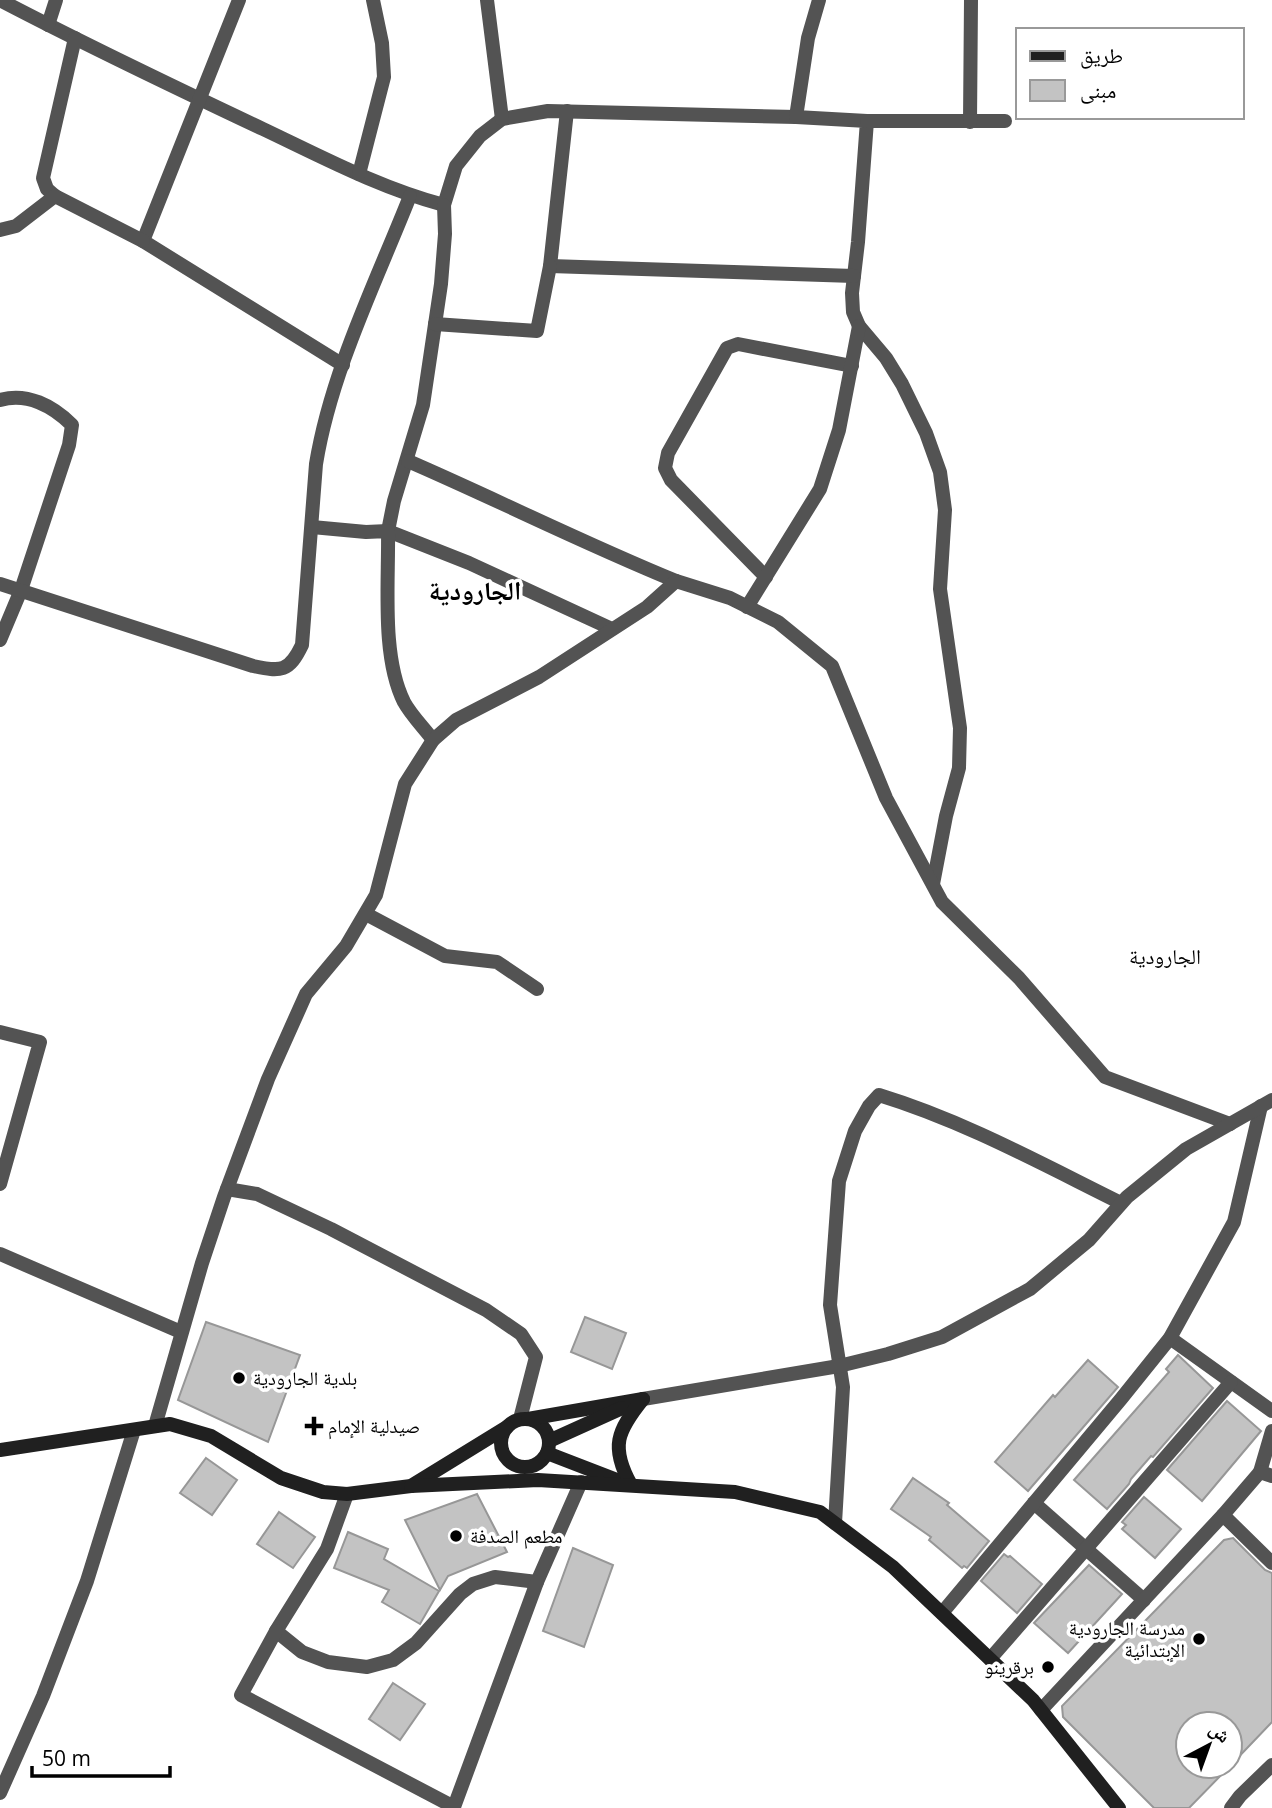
<svg xmlns="http://www.w3.org/2000/svg" width="1272" height="1808" font-family="'Open Sans','Noto Naskh Arabic',sans-serif">
	<style>
		.building { fill: #c3c3c3; stroke: #979797; stroke-width: 2 }
		.lines { fill: none; stroke-linecap: round; stroke-linejoin: round }
		.minor { stroke: #535353; stroke-width: 14 }
		.tertiary { stroke: #535353; stroke-width: 14 }
		.secondary { stroke: #202020; stroke-width: 14 }
		.poi-dot { fill: #000; stroke: #fff; stroke-width: 2.5 }
		.labels { text-anchor: middle; stroke-width: 7; stroke-linejoin: round; paint-order: stroke }
		.poi-label { font-size: 19px; fill: #000; stroke: #fff; text-anchor: start }
		.neighbourhood-label { font-size: 21px; fill: #000; stroke: #fff }
		.district-label { font-size: 26px; font-weight: bold; fill: #000; stroke: #fff }
	</style>
	<rect width="100%" height="100%" fill="#fff"/>
	<g class="building">
		<polygon points="585,1317 626,1333 612,1369 571,1352"/>
		<polygon points="206,1322 300,1355 268,1442 178,1400"/>
		<polygon points="1178,1355 1213,1388 1153,1457 1151,1456 1131,1479 1129,1484 1107,1509 1074,1480 1169,1372 1166,1369"/>
		<polygon points="1088,1360 1118,1387 1028,1491 995,1462 1053,1395 1055,1397"/>
		<polygon points="1227,1401 1261,1431 1202,1501 1167,1470"/>
		<polygon points="206,1458 237,1480 212,1515 180,1493"/>
		<polygon points="913,1478 949,1503 947,1505 989,1541 967,1568 964,1566 962,1568 929,1540 931,1537 891,1509"/>
		<polygon points="477,1494 507,1552 448,1576 440,1590 405,1520"/>
		<polygon points="1144,1497 1181,1529 1155,1558 1122,1529 1126,1525 1122,1522"/>
		<polygon points="279,1512 315,1537 293,1568 257,1544"/>
		<polygon points="348,1532 388,1549 384,1559 439,1591 420,1624 382,1602 389,1590 334,1568"/>
		<polygon points="1233,1538 1265,1570 1272,1573 1272,1722 1230,1766 1230,1724 1188,1724 1188,1766 1230,1766 1189,1808 1154,1808 1063,1717 1062,1706 1224,1540"/>
		<polygon points="573,1548 613,1565 584,1647 543,1631"/>
		<polygon points="1004,1554 1008,1557 1010,1556 1042,1584 1017,1613 981,1581"/>
		<polygon points="1089,1565 1122,1594 1068,1653 1034,1623"/>
		<polygon points="393,1683 425,1704 400,1740 369,1719"/>
	</g>
	<g class="lines">
		<g class="minor">
			<path d="M0 0C86 45 174 87 263 129 322 157 380 188 444 205L456 166 480 136 502 119 548 111 796 117"/>
			<polyline points="239,0 143,241 343,365"/>
			<polyline points="487,0 502,119"/>
			<polyline points="819,0 808,38 796,117 867,121 858,242 852,293 853,312 859,326 886,358 902,384 926,433 940,472 945,510 940,589 960,728 959,768 946,816 933,884"/>
			<polyline points="48,25 56,0"/>
			<polyline points="75,38 43,178 47,189 55,196 143,241"/>
			<polyline points="567,111 550,266 854,276"/>
			<polyline points="867,121 1005,121"/>
			<polyline points="970,122 971,0"/>
			<polyline points="359,174 384,77 382,43 373,0"/>
			<polyline points="444,205 445,234 441,284 423,405 394,501 388,531 469,563 612,629"/>
			<polyline points="0,230 16,226 55,196"/>
			<polyline points="435,324 537,331 550,266"/>
			<path d="M0 400C27 392 53 406 72 425L69 445 21 590 0 640"/>
			<path d="M408 461C498 500 585 544 676 581"/>
			<path d="M312 527 366 532 388 531C389 582 381 656 404 702 411 715 424 728 433 740"/>
			<polyline points="766,577 671,480 665,468 668,453 727,348 738,344 852,366"/>
			<path d="M0 584 253 666C281 672 289 672 302 645L316 464C331 372 376 282 410 196"/>
			<polyline points="747,607 820,489 839,430 859,326"/>
			<polyline points="366,914 445,956 497,962 537,989"/>
			<polyline points="0,1032 40,1042 0,1184"/>
			<polyline points="227,1189 257,1194 331,1229 486,1310 521,1334 536,1357 520,1419"/>
			<polyline points="0,1254 181,1332"/>
			<polyline points="1170,1338 1272,1411"/>
			<polyline points="155,1426 202,1263 224,1197 268,1079 306,994 346,946 376,895 405,784 433,740 456,720 539,677 647,607 676,581 730,598 778,622 832,666 886,798 942,902 1019,978 1105,1077 1230,1124"/>
			<polyline points="1260,1472 1272,1431"/>
			<polyline points="347,1494 327,1549 276,1631 302,1652 328,1662 367,1667 393,1660 416,1643 460,1594 473,1584 495,1577 537,1582 581,1482"/>
			<polyline points="1034,1503 1144,1600"/>
			<polyline points="1223,1515 1260,1472 1272,1476"/>
			<path d="M835 1523 843 1387 830 1305 839 1181 855 1131 869 1106 879 1095C964 1121 1042 1164 1121 1203"/>
			<polyline points="942,1613 1121,1399 1170,1338 1234,1222 1261,1106"/>
			<polyline points="276,1631 241,1695 454,1807 537,1582"/>
			<polyline points="990,1659 1231,1382"/>
			<polyline points="1041,1710 1223,1515 1272,1563"/>
			<polyline points="0,1793 43,1696 87,1581 134,1430"/>
		</g>
		<g class="tertiary">
			<polyline points="643,1399 839,1366 888,1354 942,1337 1030,1289 1089,1240 1127,1197 1186,1149 1272,1100"/>
			<polyline points="1231,1808 1240,1796 1272,1765"/>
		</g>
		<g class="secondary">
			<circle cx="525" cy="1443" r="24"/>
			<polyline points="528,1419 643,1399"/>
			<polyline points="549,1441 622,1408"/>
			<polyline points="0,1450 170,1424 211,1436 281,1478 323,1492 347,1494 411,1486 507,1427"/>
			<polyline points="547,1453 617,1480"/>
			<path d="M631 1485C610 1447 617 1431 643 1399"/>
			<polyline points="411,1486 538,1480 735,1492 820,1512 893,1567 1033,1700 1119,1808"/>
		</g>
	</g>
	<g class="poi-dot">
		<circle cx="239" cy="1378" r="7"/>
		<path d="M310.5 1415.5h7v7h7v7h-7v7h-7v-7h-7v-7h7z"/>
		<circle cx="456" cy="1536" r="7"/>
		<circle cx="1199" cy="1639" r="7"/>
		<circle cx="1048" cy="1667" r="7"/>
	</g>
	<g class="labels">
		<g class="poi-label">
			<text x="253" y="1385">بلدية الجارودية</text>
			<text x="328" y="1433">صيدلية الإمام</text>
			<text x="470" y="1543">مطعم الصدفة</text>
			<text x="1185" y="1635" text-anchor="end">مدرسة الجارودية<tspan x="1185" dy="22">الإبتدائية</tspan></text>
			<text x="1034" y="1674" text-anchor="end">برقرينو</text>
		</g>
		<g class="neighbourhood-label">
			<text x="1165" y="964">الجارودية</text>
		</g>
		<g class="district-label">
			<text x="475" y="600">الجارودية</text>
		</g>
	</g>
	<rect x="1016" y="28" width="228" height="91" fill="#ffffff" stroke="#999999" stroke-width="2"/>
	<rect x="1030" y="51" width="35" height="10" fill="#202020" stroke="#999999" stroke-width="2"/>
	<text x="1080" y="63" font-size="21" fill="#000000">طريق</text>
	<rect x="1030" y="80" width="35" height="21" fill="#c3c3c3" stroke="#999999" stroke-width="2"/>
	<text x="1080" y="98" font-size="21" fill="#000000">مبنى</text>
	<g transform="translate(1209 1745) rotate(41)"><circle r="33" fill="#ffffff" stroke="#999999" stroke-width="2"/>
	<path d="M0-5L12 26L0 18L-12 26Z" fill="#000000"/>
	<text y="-10" font-size="19" font-weight="bold" text-anchor="middle" fill="#000000">ش</text>
	</g>
	<path d="M32 1766v10h138v-10" fill="none" stroke="#000000" stroke-width="3.5"/>
	<text x="42" y="1766" font-size="21" fill="#000000" stroke="#ffffff" stroke-width="5" paint-order="stroke">50 m</text>
</svg>
